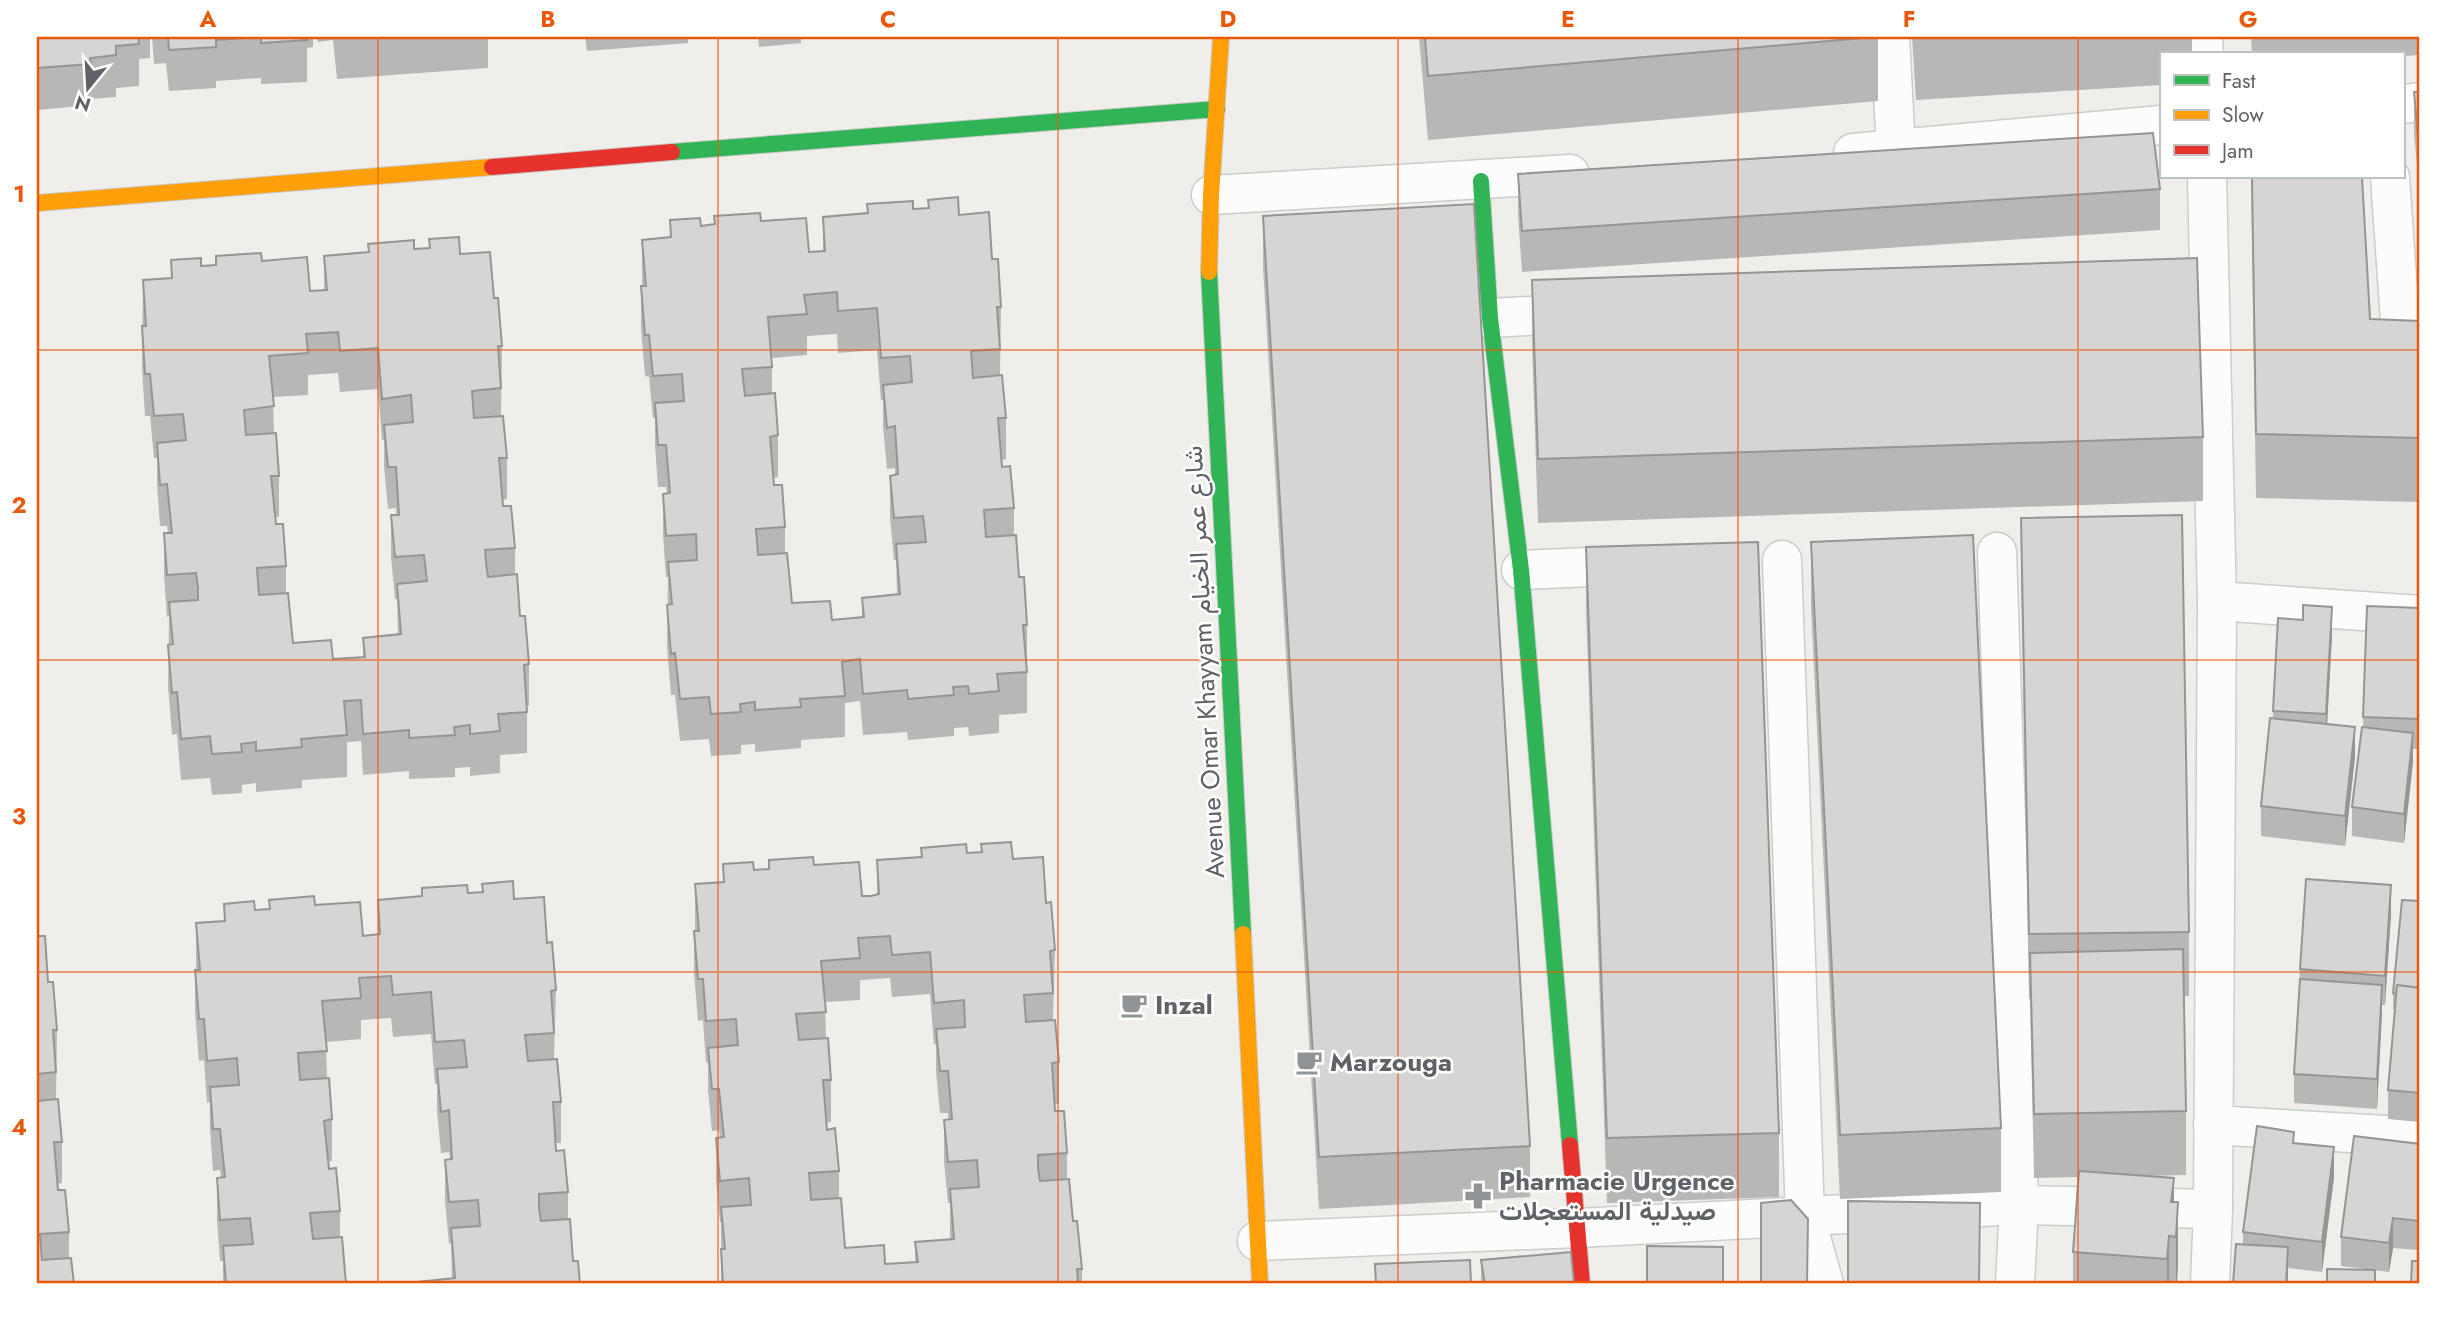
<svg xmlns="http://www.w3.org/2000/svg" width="2457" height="1321" font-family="Jost,Vazirmatn,sans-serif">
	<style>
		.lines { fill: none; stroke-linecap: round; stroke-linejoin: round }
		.street-casing { stroke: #cbcccc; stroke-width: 41 }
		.fast-casing { stroke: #cacacb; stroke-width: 18 }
		.slow-casing { stroke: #cacacb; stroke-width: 18 }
		.jam-casing { stroke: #cacacb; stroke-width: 18 }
		.street { stroke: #fdfcfc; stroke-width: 38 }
		.fast { stroke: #30b455; stroke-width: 16 }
		.slow { stroke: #ff9f0a; stroke-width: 16 }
		.jam { stroke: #e5322d; stroke-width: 16 }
		.wall { fill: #b8b7b5; fill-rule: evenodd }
		.shaded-wall { fill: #969594 }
		.building { fill: #d6d5d3; stroke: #969594; stroke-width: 2; fill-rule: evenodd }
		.grid { fill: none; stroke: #e8590c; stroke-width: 2; stroke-opacity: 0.55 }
		.labels { text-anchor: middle; stroke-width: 5; stroke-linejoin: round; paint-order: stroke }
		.street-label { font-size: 26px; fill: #5f6368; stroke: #fff }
		.poi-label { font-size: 26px; font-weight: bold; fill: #5f6368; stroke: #fff; text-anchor: start }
		.neatline { fill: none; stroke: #e8590c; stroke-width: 2.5 }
		.grid-label { font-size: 23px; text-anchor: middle; font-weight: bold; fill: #e8590c }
	</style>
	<rect width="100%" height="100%" fill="#efeeea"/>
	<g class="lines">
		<g class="street-casing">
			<g id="street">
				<polyline points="1890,37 1896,150"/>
				<polyline points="2203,37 2204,54"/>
				<polyline points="2403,104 2420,102"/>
				<polyline points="1853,153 2161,125"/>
				<polyline points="2207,177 2217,601 2213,1209 2210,1284"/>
				<polyline points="2390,177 2402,350"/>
				<polyline points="1211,195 1570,174"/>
				<polyline points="1490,318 1583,313"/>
				<polyline points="1997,552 2019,1205 2015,1284"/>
				<polyline points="1782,560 1805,1216 1824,1284"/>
				<polyline points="1521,570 1637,565"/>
				<polyline points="2217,601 2420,615"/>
				<polyline points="2213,1125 2420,1137"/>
				<polyline points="1257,1241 1578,1228 2019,1205 2213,1209"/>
			</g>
		</g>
		<g class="fast-casing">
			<g id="fast">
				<polyline points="672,152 1217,109"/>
				<polyline points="1481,181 1490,318 1521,570 1570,1145"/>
				<polyline points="1209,272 1243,934"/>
			</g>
		</g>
		<g class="slow-casing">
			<g id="slow">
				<polyline points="37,203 492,167"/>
				<polyline points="1209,272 1211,195 1221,37"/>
				<polyline points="1243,934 1260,1284"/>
			</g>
		</g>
		<g class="jam-casing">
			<g id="jam">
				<polyline points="492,167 672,152"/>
				<polyline points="1570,1145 1582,1284"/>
			</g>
		</g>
		<use href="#street" class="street"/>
		<use href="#fast" class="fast"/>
		<use href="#slow" class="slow"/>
		<use href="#jam" class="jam"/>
	</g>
	<g class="wall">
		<polygon points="37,37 150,37 150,58 139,59 139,86 116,88 116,97 91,99 91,105 37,110"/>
		<polygon points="152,37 313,37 313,47 307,48 307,82 261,84 261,78 216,81 216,88 169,91 166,63 154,64"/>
		<polygon points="317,37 488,37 488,68 337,79 333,40 318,42"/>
		<polygon points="585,37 688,37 688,43 587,51"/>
		<polygon points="758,37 801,37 801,43 759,47"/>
		<polygon points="1419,37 1878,37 1878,101 1428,140"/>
		<polygon points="1912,37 2192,37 2192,54 2161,54 2161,85 1916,100"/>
		<polygon points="2251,37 2420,37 2420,55 2403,56 2403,54 2252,54"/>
		<polygon points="2420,91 2420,199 2414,133 2414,92"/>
		<polygon points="1518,174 2160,189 2160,230 1522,272 1518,215"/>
		<polygon points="2251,177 2362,177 2370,319 2420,321 2420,502 2256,498"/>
		<path d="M928 200 959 215 992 259 1001 307 1000 376 1006 418V459L1001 460 1002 467 1014 508V535L1019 577 1027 625V713L999 715V733L969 736 968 727 954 728V736L908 740 907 732 863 735 860 701 845 703V737L801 740V748L755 752V744L741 745V754L711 756 709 739 680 741 675 695H671L667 646 668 577H666L663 535V494H667L666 487H658L655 445V418H653L649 377 645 376 641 328V286H642V240L670 237V220L701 226 714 225V216L761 221 809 252 823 251V217L867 213V204L913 209 928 208ZM837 334 838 353 877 350 881 400H883V427L887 469 895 468V475L890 476V517L894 560H896L897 595 862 598V617L832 620 792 603 785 553V527L774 485V478L778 477V435L772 394V358L807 355V336Z"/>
		<polygon points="1263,216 1530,1146 1530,1197 1319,1209 1263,267"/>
		<path d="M429 239 460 254 494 298 502 346 501 416 507 458V499L503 500V506L515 548V575L520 616 529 664V706H527V753L500 755V773L470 776V767L455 768V777L409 779V771L363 775 361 741 347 742V777L302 780V788L256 792V783L242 785V793L212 795 210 778 181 780 177 734 172 735 168 686 169 616 167 617 164 575V533H168L167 526H160L157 484V458H154L150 416H145L142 368 143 280 171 278V260L201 266 262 261 310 291 324 290V256L368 252V244L414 249 429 248ZM338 373 340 392 378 389 382 440H384V466L388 509 396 508V515H391V557L395 599H397L398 635 363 638V657L333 659 293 643 286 593V566L276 524 275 517H279V476L274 434 273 397 308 395V375Z"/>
		<polygon points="1532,280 2203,437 2203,501 1538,523 1532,344"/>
		<polygon points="2021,518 2189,932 2189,996 2184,996 2186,1111 2186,1175 2146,1176 2174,1202 2178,1202 2177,1284 2073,1284 2073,1252 2078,1177 2034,1178 2030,999 2029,999 2021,582"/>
		<polygon points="1811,542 2001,1128 2001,1192 1840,1199 1811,607"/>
		<polygon points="1586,547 1779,1133 1779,1197 1607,1203 1586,611"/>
		<polygon points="2367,606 2420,608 2420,749 2413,749 2413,762 2404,843 2352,836 2352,807 2363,727"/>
		<polygon points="2332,636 2327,724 2355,757 2345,846 2261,836 2261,806 2273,719 2273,711"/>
		<path d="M967 853 1013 859 1046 903 1055 950 1053 1020 1059 1062V1104H1055V1111L1067 1153V1179L1082 1269V1284H721V1222H720L716 1180V1138H720L719 1130 712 1131 708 1090V1062L706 1063 703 1020 698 1021 694 972V931H695V884L723 882V864L754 870 814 865 862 896 877 895V860ZM890 978 892 997 930 994 934 1045 936 1044V1071L940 1113H948V1119L944 1120V1161L948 1203H950V1239L915 1242V1262L885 1264 845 1248 839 1198V1171L827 1130V1122H831V1080L826 1038 825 1002 860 1000V980Z"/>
		<polygon points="482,884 514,899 547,943 556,990 554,1059 561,1102 561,1143 556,1143 556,1151 568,1192 568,1219 573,1261 452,1279 451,1243 449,1244 445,1201 445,1160 450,1159 449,1152 441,1153 437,1111 437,1084 435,1084 431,1034 393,1037 391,1018 361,1020 361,1039 326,1042 327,1078 332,1119 332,1161 328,1162 329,1169 340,1211 340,1237 346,1284 223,1284 223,1261 220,1261 217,1219 217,1178 221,1177 220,1170 213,1171 210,1129 210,1102 207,1103 204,1060 199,1061 195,1012 195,970 196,970 196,923 224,921 224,904 255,910 269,909 269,900 315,905 363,936 378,935 378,900 422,896 422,888 468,893 482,892"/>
		<polygon points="2420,901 2420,1122 2388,1119 2388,1090 2395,1009 2393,1009 2393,993"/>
		<polygon points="2391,914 2385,1005 2382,1005 2377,1109 2294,1103 2294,1074 2300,969"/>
		<polygon points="37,936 48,982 57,1030 56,1100 62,1142 62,1183 57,1184 58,1190 69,1232 69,1258 37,1284"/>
		<polygon points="2294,1143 2334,1177 2322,1272 2288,1268 2288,1284 2233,1284 2243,1244 2243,1232"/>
		<polygon points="2420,1144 2419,1250 2393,1248 2389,1272 2341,1266 2341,1237"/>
		<polygon points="1481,1260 1574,1284 1481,1284"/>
	</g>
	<g class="shaded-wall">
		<polygon points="2332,607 2332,636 2326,744 2326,714"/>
		<polygon points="2355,727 2355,757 2345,846 2345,816"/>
		<polygon points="2413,733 2413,762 2404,843 2404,814"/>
		<polygon points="2391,885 2391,914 2385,1005 2385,976"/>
		<polygon points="2382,985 2382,1014 2377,1109 2377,1079"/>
		<polygon points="2334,1147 2334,1177 2322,1272 2322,1242"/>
		<polygon points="2174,1178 2174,1236 2171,1202"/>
		<polygon points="2178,1202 2178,1266 2177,1284 2176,1284 2176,1237"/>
		<polygon points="2420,1208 2420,1237 2419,1250 2419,1221"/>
		<polygon points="2393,1218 2393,1248 2389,1272 2389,1243"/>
		<polygon points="1808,1219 1808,1284 1807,1284"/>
		<polygon points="2169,1236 2169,1284 2167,1284 2167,1259"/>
		<polygon points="2288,1247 2288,1284 2286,1284"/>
	</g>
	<g class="building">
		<polygon points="37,37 138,37 139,44 116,46 116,55 90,58 91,64 37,68"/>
		<polygon points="168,37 306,37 307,40 261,43 261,37 216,40 216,47 169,50"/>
		<polygon points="1425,37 1874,37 1428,76"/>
		<polygon points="2420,91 2420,158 2414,92"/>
		<polygon points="2153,133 2160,189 1522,231 1518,174"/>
		<polygon points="2252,177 2362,177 2370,319 2420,321 2420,438 2256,434"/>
		<path d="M958 197 959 215 989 212 992 259H998L1001 307H997L1000 349 971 351 972 364 973 378 1002 375 1006 418H998L1002 467 1010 466 1014 508 984 510 985 524 986 537 1016 535 1019 577H1024L1027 625H1023L1027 672 997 674 999 691 969 694 968 686 953 687 954 695 908 699 907 690 863 694 860 659 842 662 845 696 800 699 801 707 755 710V702L740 704 741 712 711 714 709 697 680 699 675 653 671 654 667 605 672 604 668 562 697 560 696 534 666 536 663 494 670 493 666 445H658L655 403 684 401 682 374 653 376 649 335H645L641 286H646L642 240 671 237 670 220 700 218 701 226 715 224 714 216 760 213 761 221 806 218 809 252 825 251 823 217 868 213 867 204 913 201V209L929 208 928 200ZM837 292 838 311 877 308 881 358 910 356 912 382 883 385 887 428 895 426 898 474 890 476 894 518 923 516 926 542 896 544 900 594 862 598 864 617 832 620 830 601 792 603 787 553 758 555 756 529 785 527 782 485H774L770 437 778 435 775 393 745 396 742 369 772 367 768 317 807 314 804 295Z"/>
		<polygon points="1474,204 1530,1146 1319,1157 1263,216"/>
		<path d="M459 237 460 254 490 252 494 298H498L502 346H498L501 388 472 391 473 405 474 418 503 416 507 458H499L503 506H511L515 548 485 550 486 563 488 577 517 574 520 616H525L529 664 524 665 527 712 498 714 500 731 470 734V725L454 727 455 735 409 738V730L363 734 361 700 344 701 347 735 301 739 302 747 256 751V742L241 744 242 752 212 754 210 736 181 739 177 692 172 693 168 645 173 644 169 602 198 600V587L196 573 167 575 164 533H172L167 484 160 485 157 443 186 440 183 414 154 416 150 374H145L142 326H146L143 280 172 278 171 260 201 258V266L216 265V256L261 253 262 261 307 257 310 291 327 290 324 256 369 252 368 244 414 240V249L430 248 429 239ZM338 332 340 351 378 348 382 399 411 395 413 422 384 425 388 467H396L399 515H391L395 557 424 555 427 581 397 584 401 634 363 638 365 657 333 659 331 640 293 643 288 593 259 595 257 568 286 566 283 524H276L271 476H279L276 433 246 435 244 410 274 406 269 356 308 353 306 334Z"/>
		<polygon points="2197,258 2203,437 1538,459 1532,280"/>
		<polygon points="2182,515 2189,932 2029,934 2021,518"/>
		<polygon points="1973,535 2001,1128 1840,1135 1811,542"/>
		<polygon points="1758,542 1779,1133 1607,1138 1586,547"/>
		<polygon points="2303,605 2332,607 2326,714 2273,711 2278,618 2303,620"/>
		<polygon points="2367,606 2420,608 2420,719 2363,717"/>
		<polygon points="2270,718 2355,727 2345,816 2261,806"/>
		<polygon points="2362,727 2413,733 2404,814 2352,807"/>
		<path d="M1011 842 1013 859 1043 857 1046 903 1051 902 1055 950 1050 951 1053 993 1024 995 1026 1022 1055 1020 1059 1062 1052 1063 1055 1111H1064L1067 1153 1038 1155V1168L1040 1181 1069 1179 1073 1221H1077L1082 1269H1077L1078 1284H723L721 1249H725L721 1207 751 1205 749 1178 720 1181 716 1138 724 1137 719 1089H712L708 1048 738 1045 736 1019 706 1021 703 979H698L694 931H699L695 884 724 882 723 864 753 862 754 870 769 869V860L813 857 814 865 859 862 862 896H871L879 894 877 860 922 857 921 848 966 844 967 853 982 852 981 844ZM890 936 892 955 930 952 934 1003 964 1000 965 1027 936 1029 940 1071H948L952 1119 944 1120 948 1162 977 1160 979 1187 950 1189 954 1239 915 1242 918 1262 885 1264 884 1245 845 1248 841 1198 811 1200 809 1173 839 1171 835 1128 827 1130 823 1080H831L828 1038 799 1040 796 1014 826 1012 821 961 860 958 858 938Z"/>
		<polygon points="2306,879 2391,885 2385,976 2300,969"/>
		<polygon points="513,881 514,899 544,897 547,943 552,942 556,990 551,991 554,1033 525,1035 528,1061 557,1059 561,1102 553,1102 556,1151 564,1150 568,1192 539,1194 539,1208 541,1221 570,1219 573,1261 578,1261 580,1284 417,1284 417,1282 455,1278 451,1228 480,1226 478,1200 449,1202 445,1160 452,1159 449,1110 441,1112 437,1069 467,1067 464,1040 435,1042 431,992 393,995 391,976 359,978 361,998 322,1001 327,1051 298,1053 300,1080 329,1078 332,1119 324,1121 329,1169 336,1168 340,1211 310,1213 313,1239 342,1237 346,1284 226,1284 223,1246 253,1244 250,1218 220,1220 217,1178 225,1177 220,1129 213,1129 210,1087 239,1085 238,1072 237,1058 207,1061 204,1019 199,1019 195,970 200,970 196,923 225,921 224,904 254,901 255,910 270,909 269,900 314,896 315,905 360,902 363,936 380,934 378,900 422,896 422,888 467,885 468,893 483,892 482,884"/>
		<polygon points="2402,900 2420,901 2420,988 2397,985 2396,994 2393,993"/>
		<polygon points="37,936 45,936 48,982 53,982 57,1030 53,1030 56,1072 37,1074"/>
		<polygon points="2183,949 2186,1111 2034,1114 2030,953"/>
		<polygon points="2300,979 2382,985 2377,1079 2294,1074"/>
		<polygon points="2397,985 2420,988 2420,1093 2388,1090"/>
		<polygon points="58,1099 62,1142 54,1142 58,1190 65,1190 69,1232 40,1234 41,1248 42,1260 71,1258 74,1284 37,1284 37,1101"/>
		<polygon points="2257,1126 2294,1132 2293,1143 2334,1147 2322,1242 2243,1232"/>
		<polygon points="2354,1136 2420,1144 2420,1208 2419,1221 2393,1218 2389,1243 2341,1237"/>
		<polygon points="2079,1171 2174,1178 2171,1202 2178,1202 2176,1237 2169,1236 2167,1259 2073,1252"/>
		<polygon points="1791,1200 1808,1219 1807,1284 1761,1284 1761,1203"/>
		<polygon points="1848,1201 1980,1203 1979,1284 1848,1284"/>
		<polygon points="2236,1244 2288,1247 2286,1284 2233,1284"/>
		<polygon points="1647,1246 1723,1247 1723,1284 1647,1284"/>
		<polygon points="1571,1252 1574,1284 1485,1284 1481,1260"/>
		<polygon points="1470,1260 1471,1284 1376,1284 1375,1264"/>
		<polygon points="2412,1261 2420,1261 2420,1284 2411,1284"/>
		<polygon points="2327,1269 2375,1270 2375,1284 2327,1284"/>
	</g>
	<path class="grid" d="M378 37V1284M718 37V1284M1058 37V1284M1398 37V1284M1738 37V1284M2078 37V1284M37 350H2420M37 660H2420M37 972H2420"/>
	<defs>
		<g id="cafe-bare" transform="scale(2.1)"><path d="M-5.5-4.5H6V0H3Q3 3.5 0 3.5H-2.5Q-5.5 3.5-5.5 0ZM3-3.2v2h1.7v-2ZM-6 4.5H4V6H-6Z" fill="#919496" stroke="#fff" stroke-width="2.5" paint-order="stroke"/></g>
		<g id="pharmacy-bare" transform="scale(2.1)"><path d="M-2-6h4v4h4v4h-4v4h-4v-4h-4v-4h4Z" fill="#919496" stroke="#fff" stroke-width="2.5" paint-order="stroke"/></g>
	</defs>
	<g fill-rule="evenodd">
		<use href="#cafe-bare" x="1134" y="1005"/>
		<use href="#cafe-bare" x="1309" y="1062"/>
		<use href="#pharmacy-bare" x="1478" y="1196"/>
	</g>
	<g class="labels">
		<g class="street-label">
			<text transform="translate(1204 662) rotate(-93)" y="9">Avenue Omar Khayyam شارع عمر الخيام</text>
		</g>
		<g class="poi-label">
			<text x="1155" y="1014">Inzal</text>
			<text x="1330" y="1071">Marzouga</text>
			<text x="1499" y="1190">Pharmacie Urgence<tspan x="1499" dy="30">صيدلية المستعجلات</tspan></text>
		</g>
	</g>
	<rect width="2457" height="1321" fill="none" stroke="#ffffff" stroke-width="77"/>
	<rect x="2160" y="52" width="245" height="126" fill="#ffffff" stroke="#bfc1c3" stroke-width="2"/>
	<rect x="2174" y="75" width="35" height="10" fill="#30b455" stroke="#bfc1c3" stroke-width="2"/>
	<text x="2222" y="88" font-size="21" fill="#5f6368">Fast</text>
	<rect x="2174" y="110" width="35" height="10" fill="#ff9f0a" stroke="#bfc1c3" stroke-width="2"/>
	<text x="2222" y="122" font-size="21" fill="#5f6368">Slow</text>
	<rect x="2174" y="145" width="35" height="10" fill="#e5322d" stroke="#bfc1c3" stroke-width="2"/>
	<text x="2222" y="158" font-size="21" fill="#5f6368">Jam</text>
	<g transform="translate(88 88) rotate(198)" stroke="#ffffff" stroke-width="5" paint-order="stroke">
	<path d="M0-5L12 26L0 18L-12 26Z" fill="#5f6368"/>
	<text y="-10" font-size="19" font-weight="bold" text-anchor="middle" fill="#5f6368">N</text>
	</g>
	<rect x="38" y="38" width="2380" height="1244" class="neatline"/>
	<g class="grid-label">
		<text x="208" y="27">A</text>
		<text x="548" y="27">B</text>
		<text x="888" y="27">C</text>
		<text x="1228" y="27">D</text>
		<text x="1568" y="27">E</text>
		<text x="1909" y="27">F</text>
		<text x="2248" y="27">G</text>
		<text x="19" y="202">1</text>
		<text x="19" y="513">2</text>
		<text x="19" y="824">3</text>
		<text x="19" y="1135">4</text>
	</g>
</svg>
